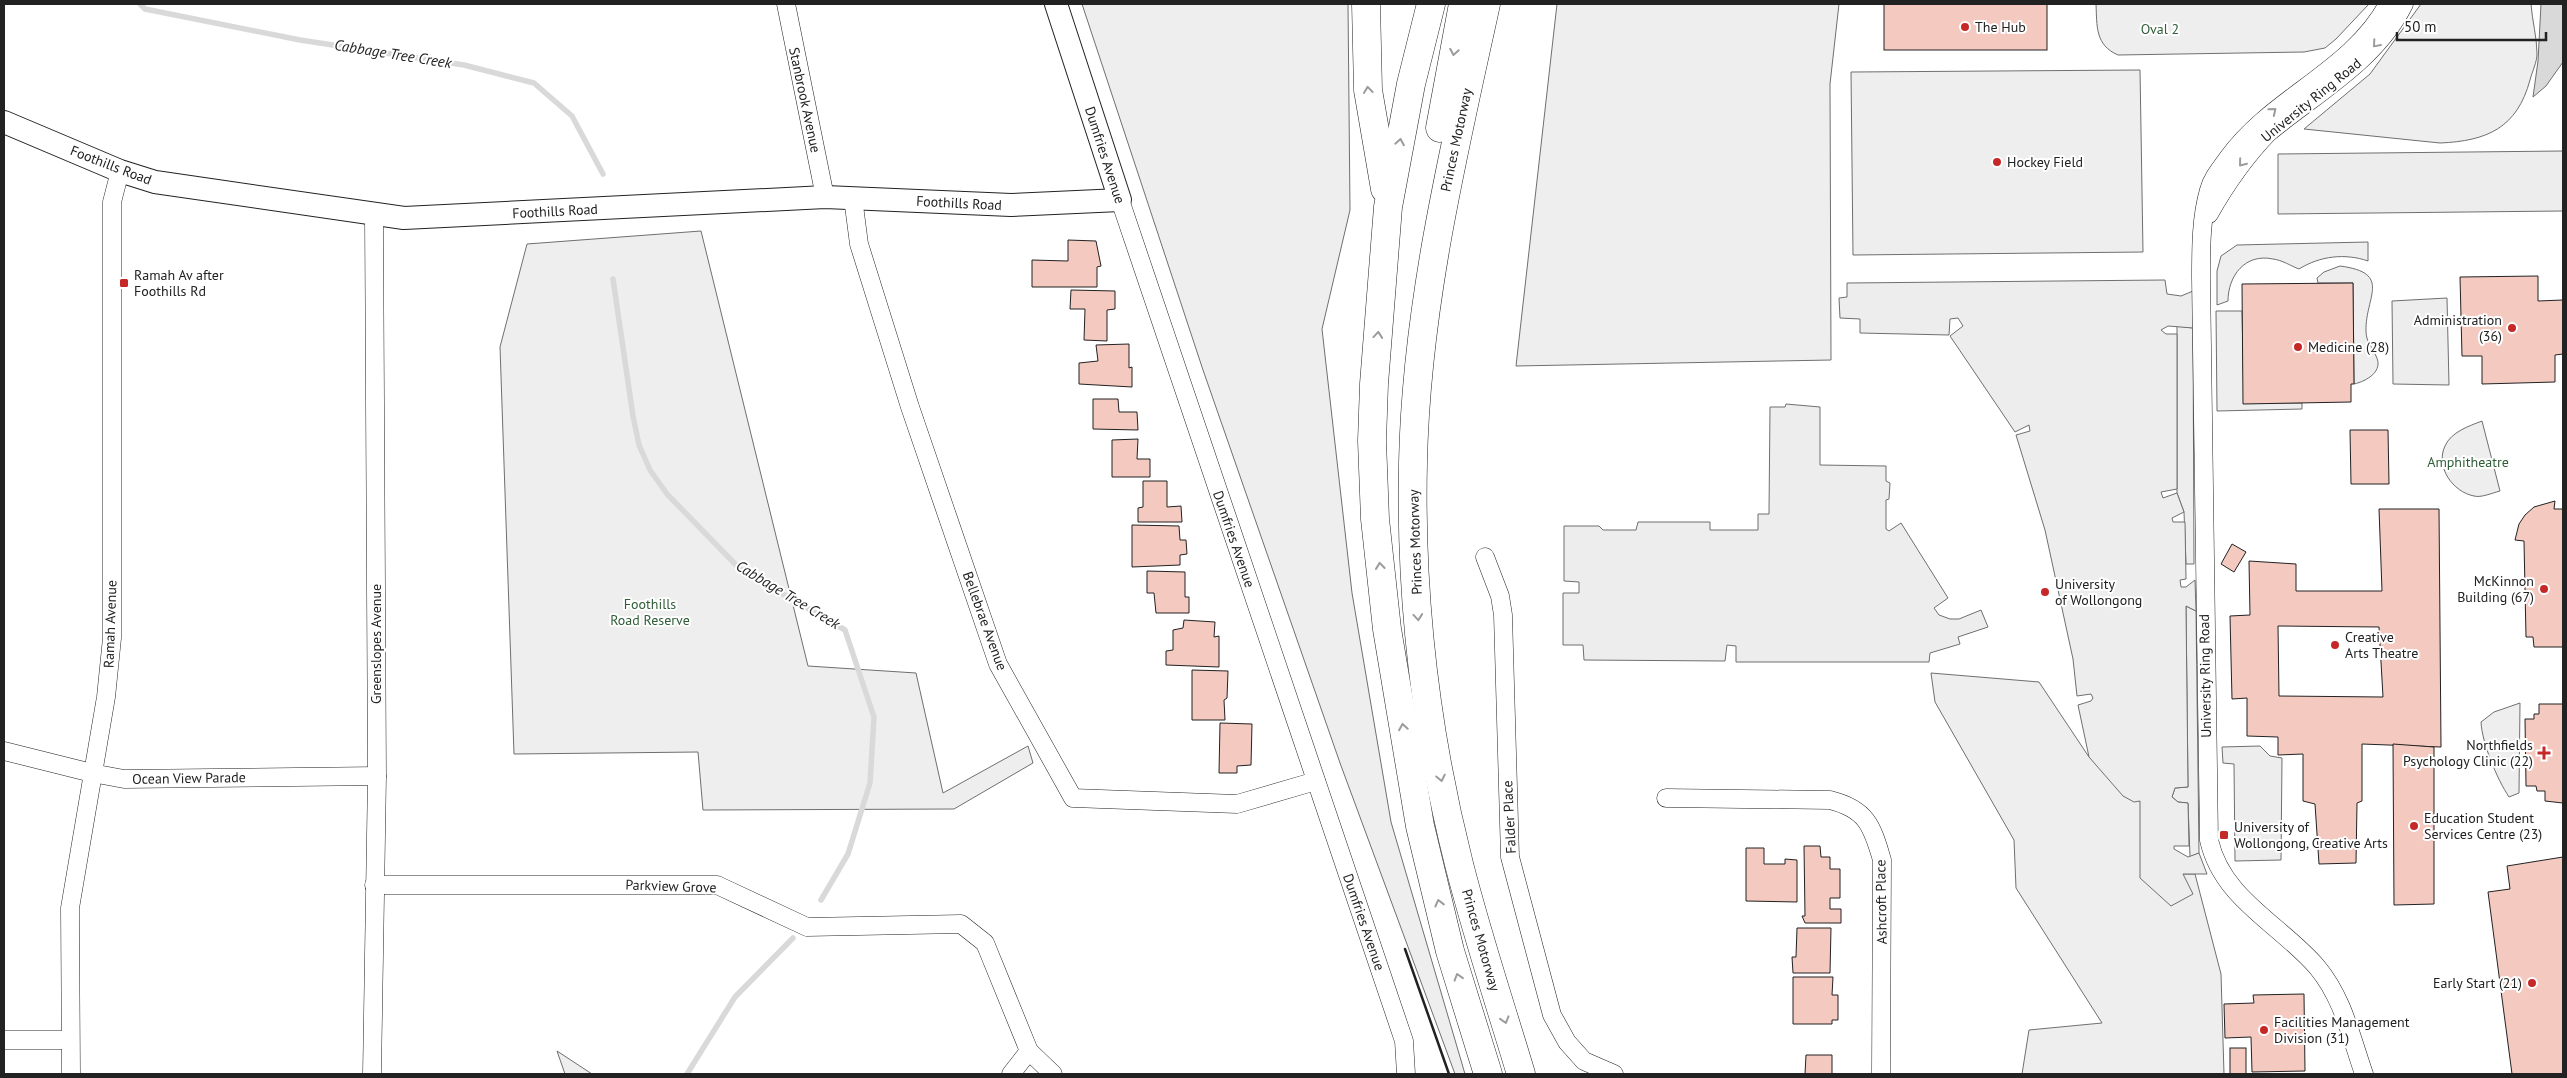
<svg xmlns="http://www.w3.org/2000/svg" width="2567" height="1078" font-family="'PT Sans',sans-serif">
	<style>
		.green { fill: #eee; stroke: #6f6f6f }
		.parking { fill: #ededed; stroke: #6f6f6f }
		.water { fill: #d9d9d9; stroke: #6f6f6f }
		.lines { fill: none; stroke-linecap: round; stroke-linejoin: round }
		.stream { stroke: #d9d9d9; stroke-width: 5.5 }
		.building { fill: #f3c9c0; stroke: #222; fill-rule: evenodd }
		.minor-casing { stroke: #222; stroke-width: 19 }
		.tertiary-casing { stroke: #222; stroke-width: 24 }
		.motorway-casing { stroke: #222; stroke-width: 29 }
		.minor { stroke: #fff; stroke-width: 18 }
		.tertiary { stroke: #fff; stroke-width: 22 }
		.motorway { stroke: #fff; stroke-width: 28 }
		.wall { stroke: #222; stroke-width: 2.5 }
		.oneway { stroke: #9c9c9c }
		.poi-dot { fill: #c62828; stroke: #fff; stroke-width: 2 }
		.labels { text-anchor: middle; stroke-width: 4; stroke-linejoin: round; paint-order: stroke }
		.poi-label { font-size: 14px; fill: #222; stroke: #fff; text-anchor: start }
		.park-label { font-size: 14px; fill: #2f5e38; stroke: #fff }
		.street-label { font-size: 14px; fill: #222; stroke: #fff }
		.water-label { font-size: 15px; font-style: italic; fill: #222; stroke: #fff }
	</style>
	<rect width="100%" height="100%" fill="#fff"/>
	<g class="green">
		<polygon points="1082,4 1348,4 1350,210 1322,329 1352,593 1391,822 1465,1074 1455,1074 1340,763 1203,370"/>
		<polygon points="1557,4 1839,4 1830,84 1831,360 1516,366"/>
		<path d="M2096 4H2369L2336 39 2325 48 2304 52 2118 55C2095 45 2097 26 2096 4Z"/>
		<path d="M2421 4H2531C2532 20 2537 37 2537 54 2537 62 2532 72 2530 80 2517 128 2487 141 2440 143L2304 129 2370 74Z"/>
		<polygon points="2140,70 2143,252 1853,255 1851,72"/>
		<polygon points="701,231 808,666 916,673 943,793 1028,746 1033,763 954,809 703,810 698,752 514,754 500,347 527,244"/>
		<path d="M2368 242V261C2345 253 2320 256 2299 269 2291 266 2282 260 2273 259 2245 253 2228 276 2228 301L2217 305V271L2221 256 2237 245Z"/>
		<path d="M2340 266C2393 273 2365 297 2366 331 2366 342 2372 346 2376 356 2384 371 2367 381 2354 384L2353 283H2318L2317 278 2324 272Z"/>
		<polygon points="2216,311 2242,311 2244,403 2302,403 2302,409 2217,411"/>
		<polygon points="2177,326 2193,328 2194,564 2186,564 2184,512 2177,493"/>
		<path d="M2482 421 2500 491C2492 493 2481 498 2474 496 2453 492 2435 467 2445 446 2451 432 2469 426 2482 421Z"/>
		<polygon points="2186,606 2196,611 2199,853 2190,857 2188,803 2178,802 2172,797 2175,788 2188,787"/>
		<polygon points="1931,673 2039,682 2089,757 2140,801 2182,874 2195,874 2221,974 2224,1074 2022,1074 2029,1030 2102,1023 2016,888 2014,840 1935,702"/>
		<path d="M2520 703 2519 793 2509 797C2497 779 2482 743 2481 722L2494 712Z"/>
		<polygon points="557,1051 592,1074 565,1074"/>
	</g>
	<g class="parking">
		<polygon points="2563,151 2563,211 2278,214 2278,154"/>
		<polygon points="2165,280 2167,294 2181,296 2193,291 2193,328 2168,326 2161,330 2166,334 2177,334 2177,489 2161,492 2163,498 2177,493 2184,512 2172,518 2173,522 2185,522 2186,579 2180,580 2181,587 2186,587 2195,580 2196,611 2186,606 2188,787 2175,788 2172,797 2178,802 2188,803 2189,846 2174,846 2174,849 2188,857 2199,853 2207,874 2183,874 2193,894 2171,906 2140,878 2140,801 2134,802 2123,796 2089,757 2078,705 2091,701 2093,698 2091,694 2077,696 2073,659 2045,530 2016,435 2030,431 2029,425 2015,432 1950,336 1963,326 1958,318 1950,319 1949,335 1860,333 1860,319 1840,318 1839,298 1847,297 1847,283"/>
		<polygon points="2447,298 2449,385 2393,384 2392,301"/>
		<polygon points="1786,404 1820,407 1820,465 1886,466 1886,481 1890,483 1889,499 1886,500 1886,529 1889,531 1901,523 1948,598 1934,608 1939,615 1950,619 1959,619 1981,610 1988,627 1958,637 1960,644 1930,653 1929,662 1736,662 1736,646 1727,645 1725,661 1584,660 1583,645 1563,645 1563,593 1579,593 1579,582 1564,581 1564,526 1599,526 1603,530 1636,530 1638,522 1710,522 1710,530 1758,530 1758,514 1769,514 1770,407 1785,407"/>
		<polygon points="2260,746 2270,756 2282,758 2281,860 2235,861 2234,764 2223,763 2222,747"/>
	</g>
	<polygon class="water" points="2541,4 2563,4 2563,62 2546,86 2533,97 2538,61"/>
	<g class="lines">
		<g class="stream">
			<polyline points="140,4 145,9 300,40 464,65 534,83 572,116 603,174"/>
			<polyline points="613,279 633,416 639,445 650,470 667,494 740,569 845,630 874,717 870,783 848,854 821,900"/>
			<polyline points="687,1074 735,997 793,938"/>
		</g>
	</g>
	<g class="building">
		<rect x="1884" y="4" width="163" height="46"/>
		<polygon points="1068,240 1096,241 1101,266 1097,267 1097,287 1032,287 1032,260 1068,261"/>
		<polygon points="2538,276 2538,301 2563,300 2563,354 2555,355 2555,382 2482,384 2482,356 2462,356 2460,277"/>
		<polygon points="2353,283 2354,384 2351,384 2351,402 2243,404 2242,284"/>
		<polygon points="1071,290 1115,291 1115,309 1107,310 1107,341 1084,340 1085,309 1070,309"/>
		<polygon points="1129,344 1129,368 1132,367 1132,387 1079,384 1079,363 1098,361 1096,345"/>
		<polygon points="1093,399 1118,399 1119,412 1137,412 1138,430 1093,429"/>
		<polygon points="2350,430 2388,430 2389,484 2351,484"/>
		<polygon points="1138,439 1137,459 1150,459 1150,477 1112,477 1112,440"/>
		<polygon points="1143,481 1167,481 1167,507 1181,506 1182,522 1138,522 1138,508 1143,507"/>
		<polygon points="2555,501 2554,509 2563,509 2563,647 2534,647 2533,637 2526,637 2524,541 2515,540 2519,524 2525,515 2534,507"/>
		<path d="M2379 509H2439L2441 747 2362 744V801L2357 803 2356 863 2319 864 2315 804 2303 801V754L2278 755V737L2247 736V698L2232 699 2230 616 2250 615 2249 561 2296 564V591H2382ZM2278 626 2379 627 2383 697 2279 696Z"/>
		<polygon points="1132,525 1179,526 1180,540 1186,540 1187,554 1180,555 1180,565 1132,567"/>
		<polygon points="2232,544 2246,552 2234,572 2221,564"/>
		<polygon points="1147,571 1185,572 1185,597 1189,597 1189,613 1156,613 1154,593 1147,593"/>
		<polygon points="1184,620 1215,622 1214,637 1219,636 1219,667 1166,665 1166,651 1173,650 1173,630 1183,628"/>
		<polygon points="1192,670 1228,671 1227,698 1224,700 1225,720 1192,720"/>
		<polygon points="2539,704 2563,704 2563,803 2545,801 2545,791 2537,791 2536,786 2526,786 2525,719 2534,719 2534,714 2539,714"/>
		<polygon points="1220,723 1252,724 1251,765 1237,766 1237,773 1219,773"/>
		<polygon points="2393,744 2434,747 2434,904 2394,905"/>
		<polygon points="1804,846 1820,846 1821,857 1830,857 1830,869 1840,869 1840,898 1830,898 1830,909 1841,909 1841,923 1805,923 1802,916 1805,916"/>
		<polygon points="1746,848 1764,848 1764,864 1785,864 1785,859 1797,860 1797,902 1746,901"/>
		<polygon points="2563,857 2563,1074 2512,1074 2488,892 2510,889 2507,866"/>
		<polygon points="1797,928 1831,928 1830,973 1793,973 1792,957 1796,957"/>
		<polygon points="1793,977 1833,977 1832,995 1838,995 1838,1020 1832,1020 1832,1024 1793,1024"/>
		<polygon points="2304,994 2305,1071 2252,1072 2251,1037 2225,1038 2224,1004 2254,1003 2253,995"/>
		<rect x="2230" y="1048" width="16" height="26"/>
		<polygon points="1806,1055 1832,1055 1832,1074 1805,1074"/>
	</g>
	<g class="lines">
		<g class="minor-casing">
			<g id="minor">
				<polyline points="786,4 825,197"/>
				<polyline points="853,198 859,244 910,407 998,664 1073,798 1237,804 1316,781"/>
				<polyline points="1120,200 1404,1041 1406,1074"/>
				<path d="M2209 214C2226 184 2244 158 2268 133 2316 93 2376 61 2404 4"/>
				<polyline points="1485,557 1500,596 1503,615 1510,857 1552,1015 1567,1042 1584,1061 1614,1074"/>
				<polyline points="4,751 92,773 124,779 377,776"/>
				<path d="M1666 798 1830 800C1866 809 1872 825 1882 860L1881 1074"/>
				<polyline points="374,885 717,885 807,927 961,924 985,943 1029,1051 1053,1074"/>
				<polyline points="4,1040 70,1040"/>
				<polyline points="71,1074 70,908 106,697 112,638 112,202 120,171"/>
				<polyline points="372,1074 377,776 374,214"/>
				<polyline points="1011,1074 1029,1051"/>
				<path d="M2364 1074C2351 1037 2343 998 2317 967 2280 924 2222 899 2209 840L2201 277C2201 248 2201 217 2209 190 2212 178 2221 168 2228 158 2272 97 2352 71 2388 4"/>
			</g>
		</g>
		<g class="tertiary-casing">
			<polyline id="tertiary" points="4,122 120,171 155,182 404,218 825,197 1011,205 1120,200 1056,4"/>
		</g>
		<g class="motorway-casing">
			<g id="motorway">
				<polyline points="1366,4 1368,90 1385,189"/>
				<polyline points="1431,4 1411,84 1388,207 1374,384 1372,441 1375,519 1387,629 1420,826 1450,951 1488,1074"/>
				<path d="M1486 4C1453 155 1416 308 1413 463 1410 597 1426 734 1459 864 1477 935 1500 1004 1521 1074"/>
				<polyline points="1440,128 1463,4"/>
			</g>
		</g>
		<use href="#minor" class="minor"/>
		<use href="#tertiary" class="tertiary"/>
		<use href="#motorway" class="motorway"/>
		<polyline class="wall" points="1405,949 1449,1074"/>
	</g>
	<defs><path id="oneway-chevron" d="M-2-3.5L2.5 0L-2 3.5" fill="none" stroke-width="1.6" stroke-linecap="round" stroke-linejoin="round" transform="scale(1.25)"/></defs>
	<g class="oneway">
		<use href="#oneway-chevron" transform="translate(2376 44) rotate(131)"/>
		<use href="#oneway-chevron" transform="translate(1454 52) rotate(100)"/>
		<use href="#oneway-chevron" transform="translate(1368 90) rotate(-96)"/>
		<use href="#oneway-chevron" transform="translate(2273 111) rotate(-39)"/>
		<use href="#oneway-chevron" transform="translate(1400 142) rotate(-80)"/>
		<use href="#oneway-chevron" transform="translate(2242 163) rotate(129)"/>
		<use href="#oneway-chevron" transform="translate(1378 335) rotate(-85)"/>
		<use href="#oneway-chevron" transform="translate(1380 566) rotate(-96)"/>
		<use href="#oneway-chevron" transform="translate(1418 617) rotate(85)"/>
		<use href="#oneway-chevron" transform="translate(1403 727) rotate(-99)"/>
		<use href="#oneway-chevron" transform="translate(1441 778) rotate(78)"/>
		<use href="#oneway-chevron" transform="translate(1439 903) rotate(-104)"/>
		<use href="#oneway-chevron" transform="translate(1458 977) rotate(-107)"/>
		<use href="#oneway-chevron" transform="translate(1505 1020) rotate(73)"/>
	</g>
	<g class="poi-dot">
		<circle cx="1965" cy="27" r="5"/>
		<circle cx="1997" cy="162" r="5"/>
		<rect x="119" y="278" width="10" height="10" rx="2.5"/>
		<circle cx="2512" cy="328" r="5"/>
		<circle cx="2298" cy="347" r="5"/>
		<circle cx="2544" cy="589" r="5"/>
		<circle cx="2045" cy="592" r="5"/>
		<circle cx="2335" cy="645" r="5"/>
		<path d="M2541.5 745.5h5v5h5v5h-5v5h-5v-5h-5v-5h5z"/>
		<circle cx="2414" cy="826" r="5"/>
		<rect x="2219" y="830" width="10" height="10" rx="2.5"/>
		<circle cx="2532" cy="983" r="5"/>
		<circle cx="2264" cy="1030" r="5"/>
	</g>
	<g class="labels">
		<g class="poi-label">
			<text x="1975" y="32">The Hub</text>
			<text x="2007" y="167">Hockey Field</text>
			<text x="134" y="280">Ramah Av after<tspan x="134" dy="16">Foothills Rd</tspan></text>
			<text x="2502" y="325" text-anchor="end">Administration<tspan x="2502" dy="16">(36)</tspan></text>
			<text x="2308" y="352">Medicine (28)</text>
			<text x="2534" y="586" text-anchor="end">McKinnon<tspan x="2534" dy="16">Building (67)</tspan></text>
			<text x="2055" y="589">University<tspan x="2055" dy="16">of Wollongong</tspan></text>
			<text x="2345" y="642">Creative<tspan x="2345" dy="16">Arts Theatre</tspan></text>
			<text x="2533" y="750" text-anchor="end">Northfields<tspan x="2533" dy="16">Psychology Clinic (22)</tspan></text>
			<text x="2424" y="823">Education Student<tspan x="2424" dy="16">Services Centre (23)</tspan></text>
			<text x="2234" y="832">University of<tspan x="2234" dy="16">Wollongong, Creative Arts</tspan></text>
			<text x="2522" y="988" text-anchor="end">Early Start (21)</text>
			<text x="2274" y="1027">Facilities Management<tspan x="2274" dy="16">Division (31)</tspan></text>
		</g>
		<g class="park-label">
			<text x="2160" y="34">Oval 2</text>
			<text x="2468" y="467">Amphitheatre</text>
			<text x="650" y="609">Foothills<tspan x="650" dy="16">Road Reserve</tspan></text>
		</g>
		<g class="street-label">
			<text transform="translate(805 100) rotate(78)" y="5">Stanbrook Avenue</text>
			<text transform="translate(2311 100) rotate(-39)" y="5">University Ring Road</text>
			<text transform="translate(1456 140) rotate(-78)" y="5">Princes Motorway</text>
			<text transform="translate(1105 155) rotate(72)" y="5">Dumfries Avenue</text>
			<text transform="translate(111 165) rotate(21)" y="5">Foothills Road</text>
			<text transform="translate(959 203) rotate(3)" y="5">Foothills Road</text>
			<text transform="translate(555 211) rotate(-3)" y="5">Foothills Road</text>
			<text transform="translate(1234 539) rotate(71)" y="5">Dumfries Avenue</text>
			<text transform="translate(1415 542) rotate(-92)" y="5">Princes Motorway</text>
			<text transform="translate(985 621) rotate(70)" y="5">Bellebrae Avenue</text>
			<text transform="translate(110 624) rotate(-88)" y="5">Ramah Avenue</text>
			<text transform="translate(376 644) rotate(-90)" y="5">Greenslopes Avenue</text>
			<text transform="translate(2205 676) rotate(-91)" y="5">University Ring Road</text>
			<text transform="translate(189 778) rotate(-1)" y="5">Ocean View Parade</text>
			<text transform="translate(1509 817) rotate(-93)" y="5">Falder Place</text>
			<text transform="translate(671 886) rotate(2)" y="5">Parkview Grove</text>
			<text transform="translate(1881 902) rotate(-91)" y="5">Ashcroft Place</text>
			<text transform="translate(1364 922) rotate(71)" y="5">Dumfries Avenue</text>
			<text transform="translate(1481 940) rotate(74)" y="5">Princes Motorway</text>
		</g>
		<g class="water-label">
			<text transform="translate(393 54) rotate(9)" y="5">Cabbage Tree Creek</text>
			<text transform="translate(788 595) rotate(31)" y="5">Cabbage Tree Creek</text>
		</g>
	</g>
	<rect width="2567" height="1078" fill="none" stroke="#222222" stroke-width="10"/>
	<path d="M2397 32v8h149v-8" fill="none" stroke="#222222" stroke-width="2.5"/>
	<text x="2404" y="32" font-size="15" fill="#222222" stroke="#ffffff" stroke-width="4" paint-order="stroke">50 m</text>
</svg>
